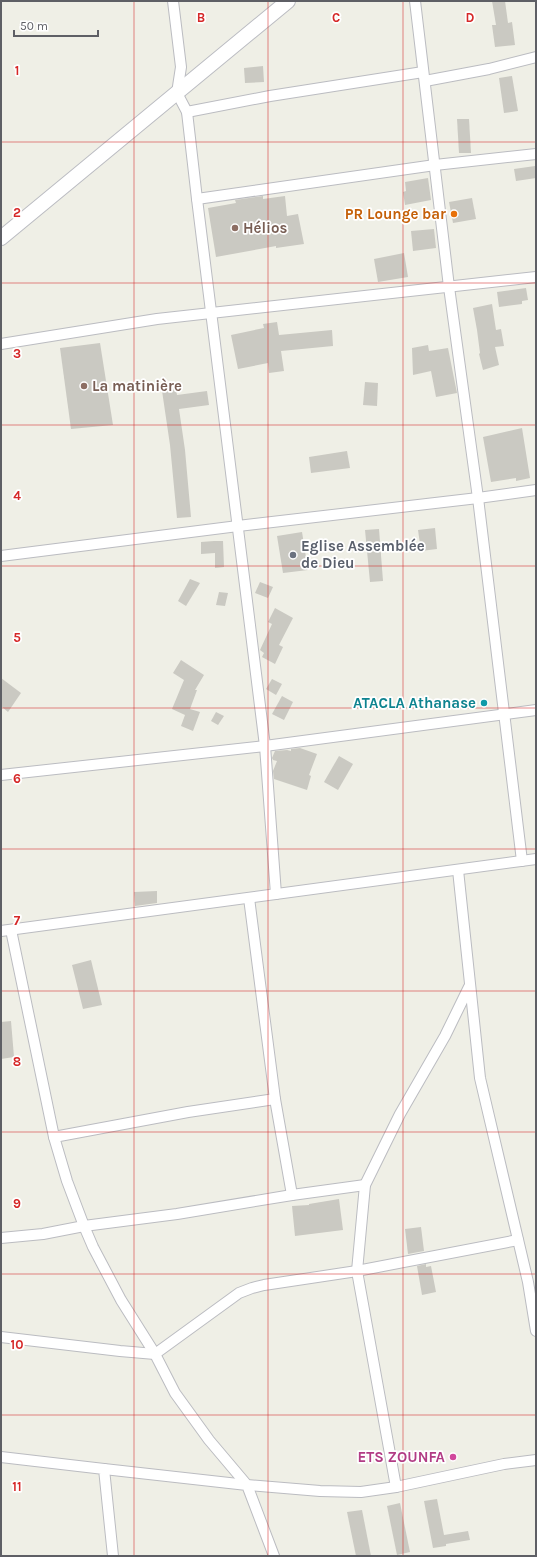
<svg xmlns="http://www.w3.org/2000/svg" width="537" height="1557" font-family="Karla,sans-serif">
	<style>
		.building { fill: #cac9c2 }
		.lines { fill: none; stroke-linecap: round; stroke-linejoin: round }
		.minor-casing { stroke: #bbbcc1; stroke-width: 12 }
		.secondary-casing { stroke: #bbbcc2; stroke-width: 16 }
		.minor { stroke: #fff; stroke-width: 10 }
		.secondary { stroke: #fff; stroke-width: 14 }
		.grid { fill: none; stroke: #d62828; stroke-width: 1; stroke-opacity: 0.55 }
		.food-dot { fill: #e8710a; stroke: #fff; stroke-width: 1.5 }
		.education-dot { fill: #8d6e63; stroke: #fff; stroke-width: 1.5 }
		.worship-dot { fill: #6b7280; stroke: #fff; stroke-width: 1.5 }
		.culture-dot { fill: #0f9aa8; stroke: #fff; stroke-width: 1.5 }
		.hotel-dot { fill: #d1479c; stroke: #fff; stroke-width: 1.5 }
		.labels { text-anchor: middle; stroke-width: 3.5; stroke-linejoin: round; paint-order: stroke }
		.food-label { font-size: 15px; font-weight: bold; fill: #c56008; stroke: #fff; text-anchor: end }
		.education-label { font-size: 15px; font-weight: bold; fill: #785e54; stroke: #fff; text-anchor: start }
		.worship-label { font-size: 15px; font-weight: bold; fill: #5b616d; stroke: #fff; text-anchor: start }
		.culture-label { font-size: 15px; font-weight: bold; fill: #0d838f; stroke: #fff; text-anchor: end }
		.hotel-label { font-size: 15px; font-weight: bold; fill: #b23c85; stroke: #fff; text-anchor: end }
		.grid-label { font-size: 13px; text-anchor: middle; font-weight: bold; fill: #d62828; stroke: #fff; stroke-width: 3.5; stroke-linejoin: round; paint-order: stroke }
	</style>
	<rect width="100%" height="100%" fill="#efefe6"/>
	<g class="building">
		<polygon points="492,1 505,1 508,23 512,22 515,45 495,47 492,25 496,25"/>
		<polygon points="263,66 264,82 245,83 244,68"/>
		<polygon points="512,76 518,111 504,113 499,78"/>
		<polygon points="457,119 469,119 471,153 459,153"/>
		<polygon points="535,166 536,178 516,181 514,169"/>
		<polygon points="428,178 431,200 405,205 403,192 406,191 405,182"/>
		<polygon points="263,196 263,199 285,196 287,216 298,214 304,244 276,248 276,246 216,257 208,208 236,203 235,200"/>
		<polygon points="472,198 476,219 453,223 449,202"/>
		<polygon points="434,229 436,248 413,251 411,231"/>
		<polygon points="404,253 408,277 378,282 374,259"/>
		<polygon points="526,288 528,300 522,301 522,304 499,307 497,292"/>
		<polygon points="492,304 496,330 501,329 504,346 495,347 499,365 483,370 479,354 480,353 477,330 473,308"/>
		<polygon points="277,322 279,335 332,330 333,346 281,351 284,371 269,373 268,363 238,369 231,335 264,328 263,324"/>
		<polygon points="100,343 113,425 71,429 60,348"/>
		<polygon points="428,345 429,351 448,348 457,393 436,397 431,371 413,375 412,348"/>
		<polygon points="175,382 177,395 207,391 209,405 179,409 185,450 191,517 177,518 170,445 161,384"/>
		<polygon points="365,382 378,383 377,406 363,405"/>
		<polygon points="522,428 530,478 516,481 516,478 491,482 483,437"/>
		<polygon points="347,451 350,468 311,473 309,457"/>
		<polygon points="435,528 437,549 421,551 418,530"/>
		<polygon points="379,529 383,581 370,582 365,530"/>
		<polygon points="302,532 308,570 283,573 277,536"/>
		<polygon points="214,541 223,541 224,567 215,568 215,553 201,554 201,542"/>
		<polygon points="190,579 200,583 186,606 178,601"/>
		<polygon points="260,582 273,587 268,598 255,593"/>
		<polygon points="219,592 228,593 225,606 216,605"/>
		<polygon points="275,608 293,618 279,645 283,647 275,664 262,657 264,653 260,650 272,624 268,622"/>
		<polygon points="181,660 204,675 195,690 197,690 190,709 200,712 193,731 181,726 185,715 172,709 184,680 173,673"/>
		<polygon points="1,678 21,693 8,712 1,706"/>
		<polygon points="272,679 282,684 276,695 266,689"/>
		<polygon points="282,696 293,702 284,720 272,714"/>
		<polygon points="216,712 224,716 218,725 211,721"/>
		<polygon points="300,748 317,754 309,775 311,776 307,790 274,779 273,771 277,761 273,760 272,758 275,751 287,750 291,751 291,749"/>
		<polygon points="339,756 353,764 338,790 324,782"/>
		<polygon points="157,891 157,903 135,906 134,892"/>
		<polygon points="91,960 102,1005 83,1009 72,965"/>
		<polygon points="11,1021 14,1057 1,1059 1,1022"/>
		<polygon points="339,1199 343,1230 295,1236 292,1206 309,1205 309,1204"/>
		<polygon points="421,1227 424,1251 408,1254 405,1229"/>
		<polygon points="426,1264 426,1267 431,1266 436,1292 422,1295 417,1266"/>
		<polygon points="437,1499 444,1535 468,1531 470,1540 446,1544 446,1546 433,1548 424,1501"/>
		<polygon points="400,1503 410,1552 397,1555 387,1506"/>
		<polygon points="362,1510 371,1556 356,1556 347,1512"/>
	</g>
	<g class="lines">
		<g class="minor-casing">
			<g id="minor">
				<polyline points="173,1 181,67 177,93 187,112 197,199 265,746 276,894"/>
				<polyline points="415,1 449,287 478,498 522,861"/>
				<polyline points="425,81 489,69 536,57"/>
				<polyline points="187,112 270,96 423,72"/>
				<polyline points="197,199 435,165 536,154"/>
				<polyline points="1,344 157,319 536,277"/>
				<polyline points="1,556 238,526 478,498 536,490"/>
				<polyline points="1,775 265,746 536,710"/>
				<polyline points="458,870 480,1078 528,1282 536,1331"/>
				<polyline points="11,930 54,1137"/>
				<polyline points="1,931 536,859"/>
				<polyline points="469,987 445,1036 400,1114 365,1185 357,1271 518,1240"/>
				<polyline points="275,1099 292,1195"/>
				<polyline points="365,1185 292,1195 177,1214 84,1226 93,1247 121,1300 155,1354 175,1393 209,1440 247,1485 320,1491 361,1492 396,1487 504,1464 536,1460"/>
				<polyline points="1,1238 43,1234 84,1226 67,1181 54,1137 188,1112 275,1099 249,898"/>
				<polyline points="1,1337 120,1351 155,1354 239,1293 252,1288 264,1285 357,1271 396,1487"/>
				<polyline points="1,1457 104,1469 113,1556"/>
				<polyline points="104,1469 247,1485 274,1556"/>
			</g>
		</g>
		<g class="secondary-casing">
			<polyline id="secondary" points="1,238 288,1"/>
		</g>
		<use href="#minor" class="minor"/>
		<use href="#secondary" class="secondary"/>
	</g>
	<path class="grid" d="M134 1V1556M268 1V1556M403 1V1556M1 142H536M1 283H536M1 425H536M1 566H536M1 708H536M1 849H536M1 991H536M1 1132H536M1 1274H536M1 1415H536"/>
	<circle class="food-dot" cx="454" cy="214" r="4"/>
	<g class="education-dot">
		<circle cx="235" cy="228" r="4"/>
		<circle cx="84" cy="386" r="4"/>
	</g>
	<circle class="worship-dot" cx="293" cy="555" r="4"/>
	<circle class="culture-dot" cx="484" cy="703" r="4"/>
	<circle class="hotel-dot" cx="453" cy="1457" r="4"/>
	<g class="labels">
		<g class="food-label">
			<text x="446" y="219">PR Lounge bar</text>
		</g>
		<g class="education-label">
			<text x="243" y="233">Hélios</text>
			<text x="92" y="391">La matinière</text>
		</g>
		<g class="worship-label">
			<text x="301" y="551">Eglise Assemblée<tspan x="301" dy="17">de Dieu</tspan></text>
		</g>
		<g class="culture-label">
			<text x="476" y="708">ATACLA Athanase</text>
		</g>
		<g class="hotel-label">
			<text x="445" y="1462">ETS ZOUNFA</text>
		</g>
	</g>
	<g class="grid-label">
		<text x="201" y="22">B</text>
		<text x="336" y="22">C</text>
		<text x="470" y="22">D</text>
		<text x="17" y="75">1</text>
		<text x="17" y="217">2</text>
		<text x="17" y="358">3</text>
		<text x="17" y="500">4</text>
		<text x="17" y="642">5</text>
		<text x="17" y="783">6</text>
		<text x="17" y="925">7</text>
		<text x="17" y="1066">8</text>
		<text x="17" y="1208">9</text>
		<text x="17" y="1349">10</text>
		<text x="17" y="1491">11</text>
	</g>
	<rect width="537" height="1557" fill="none" stroke="#5e5f65" stroke-width="4"/>
	<path d="M14 30v6h84v-6" fill="none" stroke="#5e5f65" stroke-width="2"/>
	<text x="20" y="30" font-size="12" fill="#5e5f65" stroke="#ffffff" stroke-width="3" paint-order="stroke">50 m</text>
</svg>
